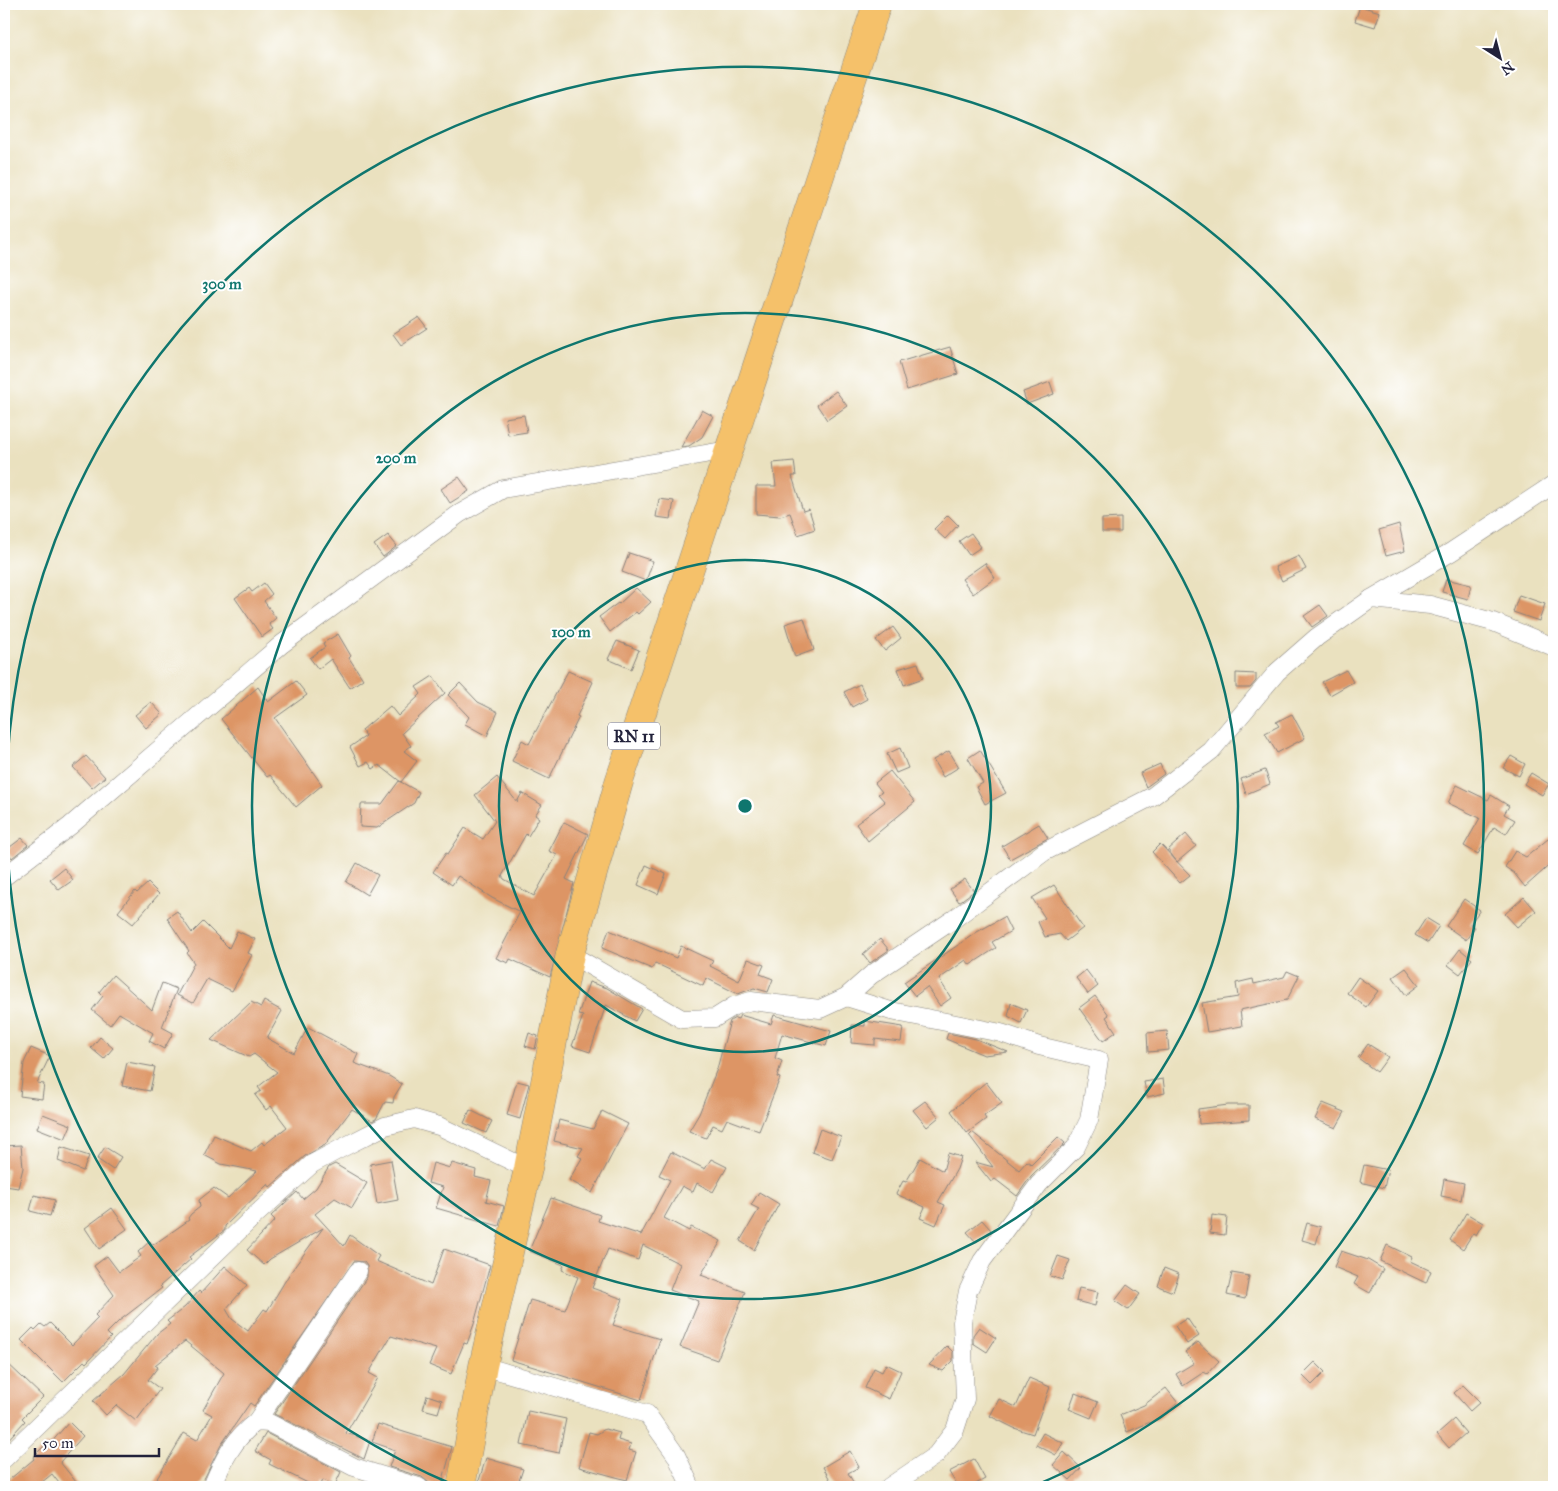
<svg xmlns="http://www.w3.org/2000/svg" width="1558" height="1491" font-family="'IM FELL Great Primer',serif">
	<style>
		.building { fill: #dd9565 }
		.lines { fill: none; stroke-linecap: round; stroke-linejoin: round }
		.street-casing { stroke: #86827d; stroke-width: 19 }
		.primary-casing { stroke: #86827d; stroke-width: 29 }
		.street { stroke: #fff; stroke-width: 18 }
		.primary { stroke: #f5c16b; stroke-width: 28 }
		.ring { fill: none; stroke: #0f766e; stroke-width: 2.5 }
		.labels { text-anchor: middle; stroke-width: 4; stroke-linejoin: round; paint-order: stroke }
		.shield { fill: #fff; stroke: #646476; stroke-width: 1 }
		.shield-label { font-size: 16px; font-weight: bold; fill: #22223b }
		.centre { fill: #0f766e; stroke: #fff; stroke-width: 2.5 }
		.ring-label { font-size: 15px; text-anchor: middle; font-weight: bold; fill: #0f766e; stroke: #fff; stroke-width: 4; stroke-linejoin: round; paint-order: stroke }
	</style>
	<rect width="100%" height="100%" fill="#fff"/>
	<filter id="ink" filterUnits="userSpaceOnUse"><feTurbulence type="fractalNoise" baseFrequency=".02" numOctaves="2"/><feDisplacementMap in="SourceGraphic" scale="10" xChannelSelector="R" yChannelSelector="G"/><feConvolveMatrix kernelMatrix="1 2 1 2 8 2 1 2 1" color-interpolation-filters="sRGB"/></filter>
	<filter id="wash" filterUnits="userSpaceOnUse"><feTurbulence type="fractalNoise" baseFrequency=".0096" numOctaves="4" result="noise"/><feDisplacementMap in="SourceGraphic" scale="20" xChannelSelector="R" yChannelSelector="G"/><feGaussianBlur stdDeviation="1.12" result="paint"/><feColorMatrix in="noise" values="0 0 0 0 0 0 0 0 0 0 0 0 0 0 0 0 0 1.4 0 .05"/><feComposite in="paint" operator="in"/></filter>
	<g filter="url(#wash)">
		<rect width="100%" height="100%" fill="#eae1bf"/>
		<g id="blocks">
			<g class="building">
				<polygon points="1360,6 1380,12 1375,27 1355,21"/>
				<polygon points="419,317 427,328 401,345 393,334"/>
				<polygon points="950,347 958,374 907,390 899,362"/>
				<polygon points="1050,382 1054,394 1027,404 1023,392"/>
				<polygon points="836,391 847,406 827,420 817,405"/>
				<polygon points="702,410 713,416 702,437 689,446 681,447"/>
				<polygon points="524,415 527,432 508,435 505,418"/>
				<polygon points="794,461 796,476 792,476 803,511 809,509 815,529 798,535 790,513 780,516 756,514 756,486 776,486 773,463"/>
				<polygon points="459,477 469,491 450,503 441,489"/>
				<polygon points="659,499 674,501 671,519 656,517"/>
				<polygon points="948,515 958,525 945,539 934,529"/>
				<polygon points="1121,518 1121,532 1102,532 1102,519"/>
				<polygon points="1399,524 1405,551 1386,556 1379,530"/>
				<polygon points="971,533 981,547 969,555 959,541"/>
				<polygon points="388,535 397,546 383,557 374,545"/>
				<polygon points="629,553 653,561 646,581 622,572"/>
				<polygon points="1299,556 1306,569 1282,581 1275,567"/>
				<polygon points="985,563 995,578 973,594 962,579"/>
				<polygon points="1446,579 1471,585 1468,599 1442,592"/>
				<polygon points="264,583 272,594 264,601 276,618 269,624 273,629 262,637 235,598 249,588 252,592"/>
				<polygon points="636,588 651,602 638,614 636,612 610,632 599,617 618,603 619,604"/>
				<polygon points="1519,595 1545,604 1539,621 1513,612"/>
				<polygon points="1320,605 1328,616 1312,627 1304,616"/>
				<polygon points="804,618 814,650 795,657 785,624"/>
				<polygon points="893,627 901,638 885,651 876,640"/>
				<polygon points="338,634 351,656 349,658 363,679 350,688 331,659 318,669 310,658 325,647 323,643"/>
				<polygon points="617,641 639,650 631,669 608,659"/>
				<polygon points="918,663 923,678 904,685 898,669"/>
				<polygon points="1346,670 1353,682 1330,695 1322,682"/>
				<polygon points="568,671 593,682 577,716 579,717 549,779 512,761 522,740 529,744"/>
				<polygon points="1236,673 1256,674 1256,681 1250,688 1236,688"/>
				<polygon points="433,676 445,693 402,733 411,746 404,751 417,761 401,782 379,765 373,769 368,762 360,766 350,747 366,736 362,730 390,706 398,716 421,694 416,687"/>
				<polygon points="296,681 307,695 275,718 322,785 296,807 270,775 267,777 221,719 258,687 268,702"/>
				<polygon points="460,683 478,702 498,712 487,736 465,724 469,717 448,695"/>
				<polygon points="860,684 867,699 852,707 844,692"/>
				<polygon points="151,702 162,714 146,728 135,715"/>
				<polygon points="1292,714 1305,738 1277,753 1265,733 1279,726 1276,722"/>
				<polygon points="900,748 908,768 896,773 887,754"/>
				<polygon points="980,750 1006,793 985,804 976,787 983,783 968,758"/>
				<polygon points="949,751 959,767 943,777 933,760"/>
				<polygon points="86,756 105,777 92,788 73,767"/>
				<polygon points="1511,756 1525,764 1519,776 1503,768"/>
				<polygon points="1160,764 1164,774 1146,787 1140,773"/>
				<polygon points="1265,770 1270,784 1246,794 1241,779"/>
				<polygon points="890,771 915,802 868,841 856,824 885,802 878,794 882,792 875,783"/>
				<polygon points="1531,773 1549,784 1542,795 1524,784"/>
				<polygon points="497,777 517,802 522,793 542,805 535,815 539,818 528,836 526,834 502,876 504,879 534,896 557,855 549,851 564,822 588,834 566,879 574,883 550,977 510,959 508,963 496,958 520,912 492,898 458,876 452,885 433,872 446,853 448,854 465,828 483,839 495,821 475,795"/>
				<polygon points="399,781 419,792 414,803 377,828 360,827 361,804 382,804"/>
				<polygon points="1457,785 1488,800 1491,795 1509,806 1504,814 1515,820 1506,834 1494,827 1478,854 1464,846 1480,818 1448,803"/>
				<polygon points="1039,824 1048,838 1010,859 1002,846"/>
				<polygon points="1186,834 1196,846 1177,862 1168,850"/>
				<polygon points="1554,834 1554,861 1525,887 1514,873 1505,867 1515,851 1526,857"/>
				<polygon points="22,838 28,845 12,858 6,850"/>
				<polygon points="1160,844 1190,875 1180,883 1152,852"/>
				<polygon points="357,863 378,875 367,895 346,882"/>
				<polygon points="646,865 666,874 658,894 638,885"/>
				<polygon points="64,868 73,880 59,890 50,879"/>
				<polygon points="965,879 974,891 959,902 950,889"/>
				<polygon points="148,883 159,894 133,924 118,912 135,891 137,893"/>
				<polygon points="1054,885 1083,928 1066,941 1060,934 1045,937 1038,922 1045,918 1032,898"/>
				<polygon points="1524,897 1536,911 1517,927 1505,914"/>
				<polygon points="1464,899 1480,910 1470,924 1475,927 1466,940 1446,926"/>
				<polygon points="177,911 192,933 203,922 229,948 237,931 255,939 248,953 252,955 232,991 207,979 193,1003 177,995 194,963 187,953 189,951 167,918"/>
				<polygon points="1004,917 1011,931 992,942 996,948 970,965 966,960 939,979 951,998 940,1006 927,987 915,996 904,982 977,932"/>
				<polygon points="1426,918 1439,926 1428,943 1415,935"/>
				<polygon points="609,930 676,958 681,946 713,961 710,966 739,981 748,959 764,965 760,974 773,979 768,992 754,988 738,994 706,978 703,986 655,963 652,969 602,948"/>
				<polygon points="880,939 889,950 870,963 863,954"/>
				<polygon points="1460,949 1472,959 1460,974 1448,965"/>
				<polygon points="1406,968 1419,985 1406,995 1393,977"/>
				<polygon points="1086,970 1098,986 1088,994 1076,978"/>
				<polygon points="1287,971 1299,976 1287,1000 1240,1010 1242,1026 1207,1032 1202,1003 1238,997 1236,983 1253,979 1254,984 1284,977"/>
				<polygon points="113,975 152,1010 162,983 177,989 162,1027 173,1033 164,1049 149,1041 153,1033 119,1013 110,1025 92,1010 103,996 99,992"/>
				<polygon points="1358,977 1378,991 1366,1007 1347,993"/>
				<polygon points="589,982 607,988 642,1009 635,1021 606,1005 590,1052 572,1046 583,1016 578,1015"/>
				<polygon points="1095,996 1109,1015 1106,1017 1116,1032 1103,1041 1079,1008"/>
				<polygon points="264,1001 282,1011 267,1038 294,1053 308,1027 358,1054 354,1063 389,1076 402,1084 394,1097 393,1103 385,1102 376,1119 372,1121 352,1109 325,1145 305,1156 270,1187 268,1184 225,1226 225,1230 189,1257 191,1259 160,1286 162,1288 119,1321 107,1333 111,1337 86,1363 84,1361 63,1382 21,1340 33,1328 35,1330 41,1324 45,1327 50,1323 72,1345 98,1318 95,1315 114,1295 94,1266 107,1256 119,1272 141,1256 138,1252 150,1241 153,1245 189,1220 188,1218 191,1214 200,1207 199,1200 214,1188 228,1198 257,1171 221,1164 204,1155 214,1135 251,1151 262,1142 264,1145 287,1127 271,1106 266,1110 255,1095 261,1091 258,1087 277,1072 254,1054 249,1057 211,1040 251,1002 261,1007"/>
				<polygon points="1011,1003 1027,1010 1021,1023 1008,1016"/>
				<polygon points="740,1015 771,1024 774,1015 831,1031 826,1046 782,1034 775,1058 782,1061 777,1077 780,1078 759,1131 727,1119 722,1129 713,1125 706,1138 689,1131 699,1114 717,1069 730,1021 735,1018 738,1019"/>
				<polygon points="865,1021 903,1027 901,1042 875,1039 875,1045 851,1043 852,1025 865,1026"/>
				<polygon points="1167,1031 1169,1050 1148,1052 1147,1033"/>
				<polygon points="529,1033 538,1036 535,1049 525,1046"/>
				<polygon points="948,1033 976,1039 1008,1052 984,1055 946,1039"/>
				<polygon points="100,1037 113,1048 104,1059 91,1048"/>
				<polygon points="1368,1044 1388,1057 1377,1072 1358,1058"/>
				<polygon points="31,1048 50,1056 37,1083 44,1084 42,1099 20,1096 24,1063"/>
				<polygon points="127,1062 155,1067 150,1091 122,1086"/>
				<polygon points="1163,1079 1165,1093 1147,1097 1144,1082"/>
				<polygon points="517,1081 529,1084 520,1119 507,1115"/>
				<polygon points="986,1082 1002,1103 984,1116 986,1119 967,1133 951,1111"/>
				<polygon points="925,1101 939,1117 927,1127 913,1110"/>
				<polygon points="1323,1103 1345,1112 1336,1128 1315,1119"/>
				<polygon points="1228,1105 1249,1105 1249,1120 1199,1124 1198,1109"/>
				<polygon points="470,1110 492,1121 486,1133 464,1123"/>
				<polygon points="602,1111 628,1124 592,1193 569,1180 582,1158 578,1156 583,1148 554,1141 559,1120 593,1129"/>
				<polygon points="43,1114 71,1125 65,1139 37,1128"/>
				<polygon points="820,1129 841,1137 832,1159 812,1152"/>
				<polygon points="972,1132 1019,1170 1027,1161 1031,1164 1058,1137 1065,1143 1031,1176 1017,1196 995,1179 991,1182 975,1162 993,1167 969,1135"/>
				<polygon points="21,1145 23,1168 18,1188 5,1186 8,1169 4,1169 4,1146"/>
				<polygon points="61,1147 89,1156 83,1171 58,1161"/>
				<polygon points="105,1147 121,1157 113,1170 97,1159"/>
				<polygon points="671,1152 705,1169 711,1159 727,1167 713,1192 697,1183 693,1192 682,1186 664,1218 689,1231 691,1227 721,1241 701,1275 745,1292 717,1360 680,1347 699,1301 670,1290 680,1264 643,1245 638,1260 608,1249 592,1288 623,1299 613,1325 660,1339 641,1400 511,1360 530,1300 565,1310 578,1277 562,1270 564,1265 529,1251 551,1198 600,1215 598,1221 641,1235 670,1180 659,1175"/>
				<polygon points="948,1153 961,1157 957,1169 938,1202 945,1205 936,1225 920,1218 925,1207 896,1194 903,1181 906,1182 920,1158 943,1171"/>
				<polygon points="391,1160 398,1200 377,1204 370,1164"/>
				<polygon points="433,1163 450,1168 452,1163 476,1170 475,1177 491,1181 486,1201 504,1206 499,1226 436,1208 443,1187 428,1183"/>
				<polygon points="335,1164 367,1183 352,1208 335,1198 315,1214 344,1246 350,1235 379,1256 376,1261 431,1285 444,1249 490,1265 474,1324 467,1344 464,1343 451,1374 429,1365 436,1349 391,1336 369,1373 378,1378 346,1433 370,1441 364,1459 274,1414 367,1277 367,1266 364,1262 354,1261 254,1406 250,1403 221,1445 200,1487 152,1487 184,1433 197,1440 212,1415 203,1410 224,1373 185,1341 155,1365 158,1367 148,1380 160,1389 136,1421 116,1405 106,1415 93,1401 124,1374 157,1334 170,1324 167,1321 185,1307 199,1291 201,1293 225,1266 247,1285 226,1309 232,1319 248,1331 264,1309 267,1311 290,1273 323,1228 270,1259 264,1265 247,1250 275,1220 271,1216 297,1192 303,1199 316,1188 329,1167"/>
				<polygon points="1364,1165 1388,1170 1384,1188 1360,1182"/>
				<polygon points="1444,1179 1464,1183 1461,1200 1441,1196"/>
				<polygon points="759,1192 779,1204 754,1250 740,1241 759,1209 751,1205"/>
				<polygon points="34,1195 55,1200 50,1216 30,1211"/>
				<polygon points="112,1208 127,1229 99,1249 85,1228"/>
				<polygon points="1466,1213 1483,1223 1476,1235 1473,1233 1463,1249 1450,1240"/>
				<polygon points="1212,1215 1227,1217 1225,1235 1210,1233"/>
				<polygon points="982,1220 991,1230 976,1242 967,1232"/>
				<polygon points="1307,1223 1321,1227 1316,1244 1302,1240"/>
				<polygon points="1387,1245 1412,1257 1410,1261 1431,1271 1426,1283 1380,1261"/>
				<polygon points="1341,1251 1368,1260 1383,1269 1370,1293 1354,1284 1358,1277 1334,1267"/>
				<polygon points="1058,1256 1070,1260 1062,1280 1050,1276"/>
				<polygon points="1164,1268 1179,1274 1173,1292 1158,1286"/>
				<polygon points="1232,1273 1249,1276 1245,1299 1227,1295"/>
				<polygon points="1127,1285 1140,1294 1128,1310 1115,1301"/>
				<polygon points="1079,1288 1098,1292 1095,1306 1076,1301"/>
				<polygon points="1187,1318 1199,1336 1187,1344 1175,1326"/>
				<polygon points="979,1327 996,1338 987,1352 973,1343 973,1335"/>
				<polygon points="1198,1342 1219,1361 1207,1374 1204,1372 1183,1386 1176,1374 1194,1363 1185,1352"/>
				<polygon points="947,1346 953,1352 953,1361 943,1371 929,1365"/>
				<polygon points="4,1360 43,1397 22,1418 25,1421 4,1444"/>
				<polygon points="1315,1362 1325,1372 1312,1385 1302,1375"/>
				<polygon points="886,1364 901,1371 889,1399 865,1388 874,1368 882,1372"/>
				<polygon points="1029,1378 1050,1387 1033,1434 1014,1428 990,1416 999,1399 1016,1407"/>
				<polygon points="1463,1385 1480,1402 1470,1411 1454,1393"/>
				<polygon points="1166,1388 1178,1403 1158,1419 1127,1432 1120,1415 1144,1405"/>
				<polygon points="1075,1393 1098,1402 1091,1418 1069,1409"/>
				<polygon points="427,1395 442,1400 438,1413 423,1409"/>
				<polygon points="528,1411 566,1419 559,1453 521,1445"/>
				<polygon points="1454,1419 1466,1433 1449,1448 1437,1434"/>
				<polygon points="69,1422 83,1436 60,1462 80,1487 62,1487 52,1474 36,1487 4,1487 4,1484 34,1459 33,1457 47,1443 49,1445"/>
				<polygon points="378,1424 452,1447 441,1487 429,1483 422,1477 389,1467 395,1450 372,1442"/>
				<polygon points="605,1429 620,1433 618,1440 631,1444 629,1450 636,1452 627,1480 579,1467 589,1432 597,1434"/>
				<polygon points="266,1433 341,1472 335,1485 323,1480 320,1487 316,1487 269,1464 271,1460 255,1451"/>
				<polygon points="1043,1433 1063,1443 1056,1455 1036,1445"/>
				<polygon points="850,1451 859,1467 848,1473 856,1487 834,1487 823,1467"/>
				<polygon points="1064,1452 1081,1468 1070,1480 1053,1465"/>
				<polygon points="486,1458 523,1469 517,1487 477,1487"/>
				<polygon points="974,1459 985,1479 970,1487 958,1487 949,1472"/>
			</g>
		</g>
	</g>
	<g filter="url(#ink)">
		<use href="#blocks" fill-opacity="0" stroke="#86827d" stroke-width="1"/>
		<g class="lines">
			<g class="street-casing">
				<g id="street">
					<polyline points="1371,599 1451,552 1554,484"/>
					<polyline points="4,877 70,826 282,644 459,514 503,489 728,450"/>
					<polyline points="570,954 682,1019 715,1018 734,1006 751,1001 820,1009 846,997 871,975 954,919 1044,852 1153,796 1211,751 1277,672 1317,637 1371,599 1430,605 1493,622 1554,647"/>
					<polyline points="846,997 891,1011 1001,1033 1039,1046 1099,1060 1089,1120 1076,1147 1039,1184 1007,1227 982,1261 968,1291 962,1322 965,1399 955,1430 936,1455 889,1487"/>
					<polyline points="483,1366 647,1414 676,1455 691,1487"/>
					<polyline points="256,1422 358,1271"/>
					<polyline points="4,1459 251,1219 312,1164 340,1149 385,1126 414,1119 439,1126 528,1169"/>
					<path d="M212 1487C222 1462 234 1438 256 1422L269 1423 354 1467 419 1487"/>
				</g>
			</g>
			<g class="primary-casing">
				<polyline id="primary" points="461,1487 483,1366 528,1169 570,954 619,782 877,4"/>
			</g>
			<use href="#street" class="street"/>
			<use href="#primary" class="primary"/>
		</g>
	</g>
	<g class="ring">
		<circle cx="745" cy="806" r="246"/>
		<circle cx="745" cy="806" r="493"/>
		<path d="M456 1486A739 739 0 1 1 1034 1486"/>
	</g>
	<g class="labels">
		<rect class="shield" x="608" y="722.5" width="52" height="27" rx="4"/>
		<g class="shield-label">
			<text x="634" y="742">RN 11</text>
		</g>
	</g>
	<circle cx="745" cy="806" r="8" class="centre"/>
	<g class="ring-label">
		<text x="222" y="289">300 m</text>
		<text x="396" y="463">200 m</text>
		<text x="571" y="637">100 m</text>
	</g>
	<rect width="1558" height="1491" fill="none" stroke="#fff" stroke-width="20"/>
	<g transform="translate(1500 58) rotate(144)" stroke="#ffffff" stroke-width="4" paint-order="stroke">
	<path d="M0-4L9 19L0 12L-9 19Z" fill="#22223b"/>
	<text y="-8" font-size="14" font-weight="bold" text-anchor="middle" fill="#22223b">N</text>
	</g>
	<path d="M35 1448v8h124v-8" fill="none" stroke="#22223b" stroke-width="2.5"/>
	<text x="42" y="1448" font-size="15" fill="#22223b" stroke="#ffffff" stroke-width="4" paint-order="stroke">50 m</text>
</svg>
